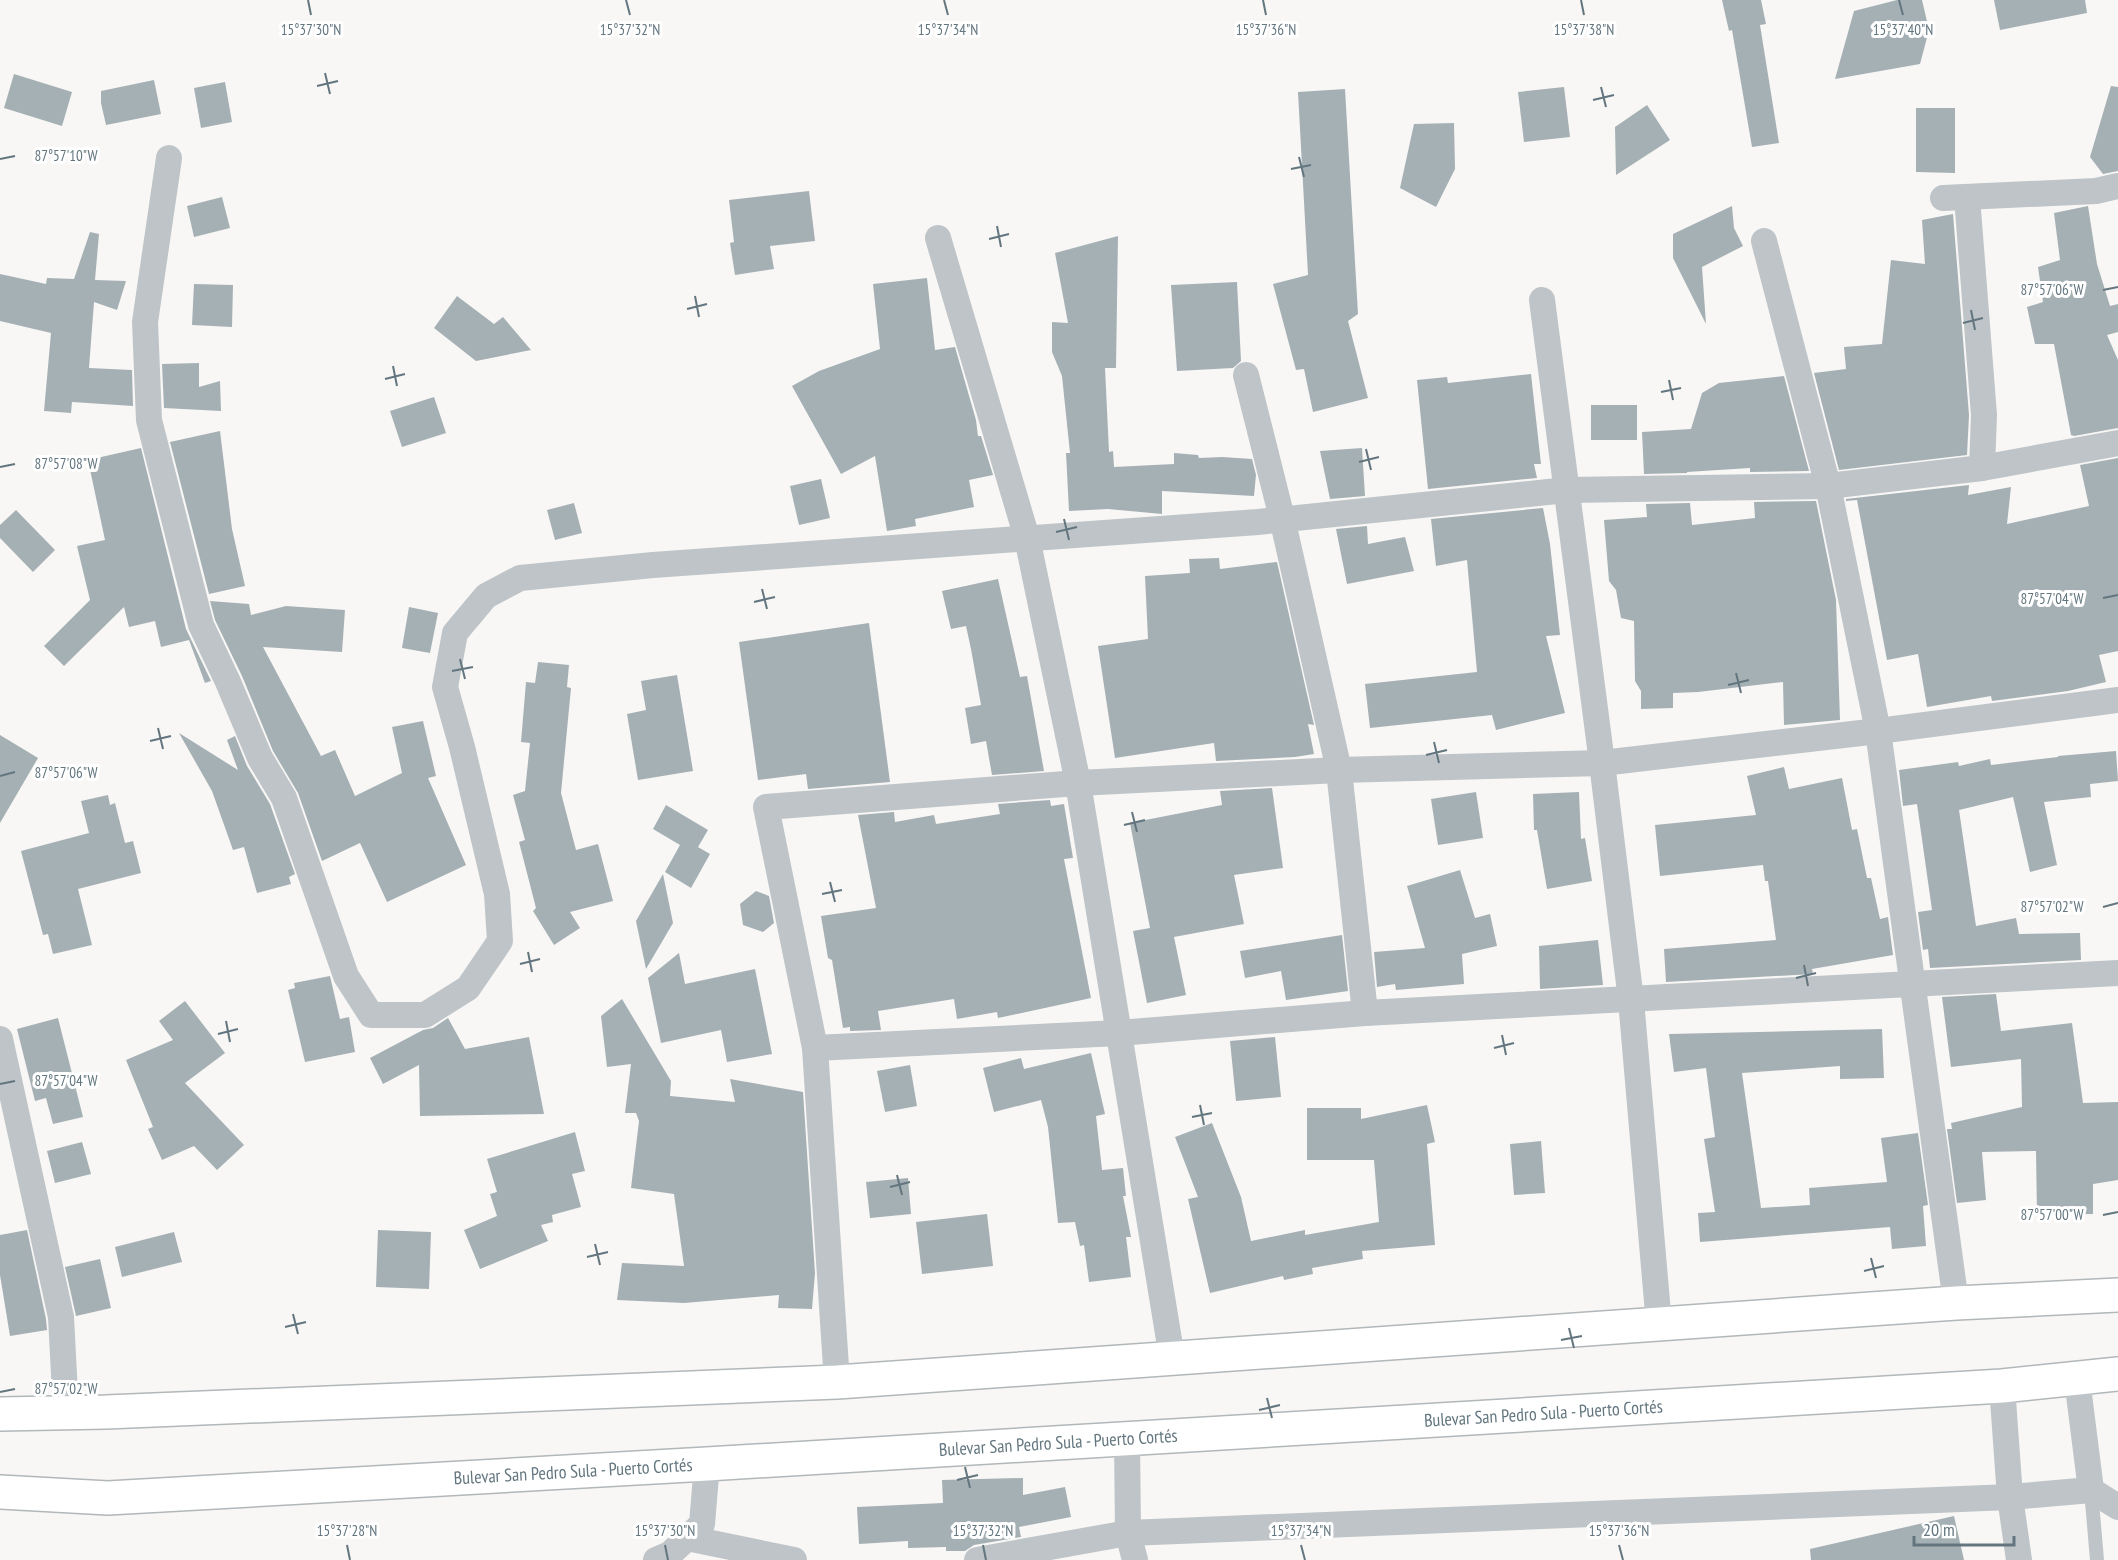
<svg xmlns="http://www.w3.org/2000/svg" width="2118" height="1560" font-family="'PT Sans Narrow',sans-serif">
	<style>
		.building { fill: #a5b0b4 }
		.lines { fill: none; stroke-linecap: round; stroke-linejoin: round }
		.highway-casing { stroke: #b2b7ba; stroke-width: 36 }
		.lane { stroke: #bec4c7; stroke-width: 14 }
		.street { stroke: #bec4c7; stroke-width: 26 }
		.highway { stroke: #fff; stroke-width: 33 }
		.ticks { fill: none; stroke: #63767f; stroke-width: 2 }
		.labels { text-anchor: middle; stroke-width: 6; stroke-linejoin: round; paint-order: stroke }
		.street-label { font-size: 18px; fill: #63767f; stroke: #fff }
		.ticks-label { font-size: 15px; text-anchor: middle; fill: #63767f; stroke: #fff; stroke-width: 6; stroke-linejoin: round; paint-order: stroke }
	</style>
	<rect width="100%" height="100%" fill="#f8f7f5"/>
	<g class="building">
		<polygon points="1722,0 1761,0 1766,24 1760,25 1779,143 1752,147 1732,30 1729,31"/>
		<polygon points="1897,0 1922,0 1929,30 1920,64 1835,79 1854,11"/>
		<polygon points="1994,0 2085,0 2087,13 2000,30"/>
		<polygon points="14,74 72,92 62,126 4,108"/>
		<polygon points="154,80 161,114 106,125 101,103 101,91"/>
		<polygon points="225,82 232,122 201,128 194,88"/>
		<polygon points="2111,86 2118,87 2118,171 2103,174 2090,157"/>
		<polygon points="1564,87 1570,137 1524,142 1518,92"/>
		<polygon points="1345,89 1358,314 1348,321 1368,398 1313,412 1304,369 1296,370 1273,284 1308,275 1298,92"/>
		<polygon points="1647,105 1670,140 1616,175 1615,127"/>
		<polygon points="1916,108 1955,108 1955,173 1916,172"/>
		<polygon points="1454,123 1455,169 1436,207 1400,188 1414,124"/>
		<polygon points="809,191 815,241 770,246 774,269 735,275 730,243 734,242 729,200"/>
		<polygon points="222,197 230,228 194,237 187,206"/>
		<polygon points="1732,206 1734,228 1743,246 1702,267 1706,324 1673,258 1673,234"/>
		<polygon points="2088,206 2097,264 2110,306 2118,304 2118,332 2107,335 2118,360 2118,428 2074,436 2071,435 2054,344 2035,344 2027,307 2043,302 2038,267 2060,260 2054,213"/>
		<polygon points="1953,214 1969,415 1967,455 1839,470 1814,373 1846,369 1844,347 1882,344 1891,260 1925,264 1922,220"/>
		<polygon points="90,232 99,234 95,280 126,281 117,310 94,302 89,368 132,370 133,406 72,402 71,413 44,411 51,333 0,321 0,274 46,284 47,278 74,279"/>
		<polygon points="1118,236 1116,368 1105,368 1109,452 1113,451 1114,467 1174,464 1174,453 1198,455 1199,458 1222,457 1252,459 1256,475 1254,496 1162,491 1162,514 1108,509 1069,511 1066,453 1070,453 1062,376 1052,352 1052,322 1068,323 1055,253"/>
		<polygon points="927,278 935,350 955,347 976,420 978,436 981,436 993,475 969,480 974,507 915,519 916,526 887,531 875,456 841,474 792,386 819,371 880,349 873,284"/>
		<polygon points="1237,282 1241,361 1233,368 1177,371 1171,285"/>
		<polygon points="194,284 233,285 232,327 192,325"/>
		<polygon points="457,296 494,324 503,317 531,350 476,361 434,328"/>
		<polygon points="199,363 199,387 220,381 221,411 164,408 162,364"/>
		<polygon points="1531,374 1541,464 1534,464 1537,478 1428,489 1417,380 1447,377 1448,383"/>
		<polygon points="1784,376 1809,471 1750,472 1750,468 1687,472 1687,473 1644,474 1642,432 1691,429 1702,393 1719,383"/>
		<polygon points="434,397 446,433 402,447 390,411"/>
		<rect x="1591" y="405" width="46" height="35"/>
		<polygon points="220,431 232,529 245,586 209,594 170,442"/>
		<polygon points="141,448 186,629 211,681 205,683 189,640 161,647 155,621 129,627 124,607 64,666 44,646 90,600 77,546 105,540 88,460"/>
		<polygon points="1362,448 1365,496 1330,499 1320,451"/>
		<polygon points="2118,458 2118,651 2099,655 2106,682 2068,691 1992,701 1991,696 1927,707 1918,654 1887,660 1857,500 1846,501 1846,499 1969,485 1968,495 2011,487 2007,524 2089,506 2080,465"/>
		<polygon points="821,479 830,518 799,525 790,486"/>
		<polygon points="1816,501 1836,600 1840,720 1784,725 1783,682 1698,692 1673,693 1673,708 1641,709 1641,691 1635,681 1634,621 1621,618 1616,590 1609,581 1604,520 1647,517 1646,504 1690,503 1692,525 1755,518 1754,502"/>
		<polygon points="574,503 582,533 555,540 547,510"/>
		<polygon points="1543,508 1550,544 1560,635 1546,636 1565,713 1496,730 1492,715 1370,728 1365,684 1477,672 1467,560 1436,566 1431,519"/>
		<polygon points="16,510 55,550 33,572 0,538 0,525"/>
		<polygon points="1367,526 1368,544 1405,537 1414,571 1347,584 1336,529"/>
		<polygon points="1219,558 1220,569 1277,562 1314,725 1308,724 1314,754 1295,757 1216,761 1214,743 1115,758 1098,646 1148,639 1145,576 1190,573 1189,559"/>
		<polygon points="998,579 1020,677 1027,676 1044,771 992,775 986,741 971,744 965,708 981,705 971,649 966,626 951,629 942,591"/>
		<polygon points="210,601 249,604 251,615 286,606 345,610 342,652 263,647 321,756 335,750 355,796 402,773 392,727 423,721 436,776 428,778 466,865 387,902 360,843 322,861 298,793 273,751 242,676 215,620"/>
		<polygon points="409,607 438,613 430,653 402,648"/>
		<polygon points="869,623 890,782 808,789 806,774 758,780 739,642"/>
		<polygon points="538,662 569,665 567,687 571,688 561,793 576,850 598,844 613,901 570,912 580,928 554,945 533,911 536,908 519,842 525,840 513,795 525,791 530,743 521,742 526,682 535,683"/>
		<polygon points="677,675 693,771 638,780 627,714 646,710 641,681"/>
		<polygon points="179,733 238,770 227,740 235,736 247,766 270,804 295,874 289,877 291,884 257,893 244,847 233,850 212,791"/>
		<polygon points="0,735 38,758 0,823"/>
		<polygon points="2116,751 2118,781 2090,784 2091,797 2044,802 2057,865 2030,872 2013,797 1959,810 1976,926 2016,918 2019,934 2080,933 2081,960 1930,968 1928,949 1923,950 1918,912 1932,910 1917,804 1903,806 1899,770 1958,762 1959,766 1990,759 1991,765 2058,757 2058,756"/>
		<polygon points="1784,767 1789,789 1842,778 1852,830 1857,829 1867,878 1871,878 1880,919 1888,917 1893,955 1812,969 1813,974 1666,982 1664,949 1776,940 1768,881 1765,881 1763,865 1660,876 1655,825 1756,815 1747,776"/>
		<polygon points="1272,788 1283,868 1234,875 1244,924 1174,937 1186,995 1147,1003 1133,931 1150,928 1130,823 1222,805 1220,791"/>
		<polygon points="1476,792 1483,838 1438,845 1431,799"/>
		<polygon points="1579,792 1581,839 1585,838 1592,881 1547,889 1537,830 1534,830 1533,794"/>
		<polygon points="108,795 110,805 115,803 125,843 133,841 141,873 78,889 92,945 53,954 48,934 43,935 21,851 89,833 81,801"/>
		<polygon points="1050,800 1051,806 1064,804 1073,858 1064,859 1091,998 998,1018 997,1012 957,1019 954,999 878,1011 881,1030 850,1031 850,1027 843,1028 832,960 828,958 821,916 876,908 858,815 894,812 895,822 934,815 936,824 1000,814 998,804"/>
		<polygon points="666,805 708,830 698,847 710,854 691,888 665,872 680,845 653,829"/>
		<polygon points="1460,870 1475,918 1490,914 1497,946 1462,954 1464,984 1396,990 1395,984 1377,987 1374,952 1425,948 1407,886"/>
		<polygon points="663,874 673,923 646,969 636,921"/>
		<polygon points="756,891 769,896 774,923 763,932 743,925 740,904"/>
		<polygon points="1342,935 1348,991 1286,1000 1281,971 1245,978 1240,951"/>
		<polygon points="1598,940 1603,985 1540,989 1539,946"/>
		<polygon points="679,953 685,984 755,969 772,1054 727,1062 721,1030 661,1043 648,978"/>
		<polygon points="330,976 340,1019 349,1017 355,1052 305,1062 288,990 295,988 294,983"/>
		<polygon points="1996,994 2001,1031 2072,1023 2083,1103 2118,1102 2118,1180 2093,1184 2093,1214 2037,1215 2036,1151 1982,1152 1986,1200 1957,1203 1947,1129 1952,1129 1951,1123 2022,1107 2021,1059 1951,1067 1942,997"/>
		<polygon points="622,999 671,1081 670,1096 735,1102 730,1079 803,1092 815,1273 812,1309 778,1308 779,1295 684,1303 617,1300 622,1263 684,1266 674,1194 631,1188 639,1121 636,1113 625,1113 631,1064 607,1067 601,1016"/>
		<polygon points="185,1001 225,1053 185,1083 244,1145 217,1170 194,1146 162,1160 148,1129 153,1127 126,1060 173,1040 159,1021"/>
		<polygon points="58,1018 83,1117 53,1124 46,1098 35,1101 17,1029"/>
		<polygon points="448,1018 465,1049 529,1037 544,1114 420,1116 419,1065 383,1084 370,1058 423,1030 433,1028"/>
		<polygon points="1882,1029 1884,1078 1840,1079 1840,1066 1742,1073 1761,1208 1810,1205 1809,1188 1887,1182 1881,1138 1918,1133 1928,1205 1923,1206 1926,1246 1892,1249 1890,1227 1700,1242 1698,1213 1715,1212 1704,1139 1715,1137 1706,1068 1674,1072 1669,1034"/>
		<polygon points="1275,1037 1281,1097 1236,1101 1230,1041"/>
		<polygon points="1091,1053 1105,1114 1096,1116 1102,1170 1123,1168 1126,1196 1123,1196 1131,1237 1126,1237 1131,1277 1089,1282 1084,1245 1080,1246 1075,1222 1058,1223 1048,1127 1041,1100 994,1112 983,1068 1021,1058 1024,1069"/>
		<polygon points="910,1065 917,1106 885,1112 877,1071"/>
		<polygon points="1427,1105 1435,1142 1427,1144 1435,1245 1362,1251 1363,1259 1312,1268 1313,1274 1284,1280 1283,1276 1210,1293 1188,1199 1198,1197 1175,1137 1212,1123 1241,1197 1251,1241 1305,1230 1305,1235 1379,1222 1374,1160 1307,1160 1307,1108 1361,1108 1361,1119"/>
		<polygon points="575,1132 585,1171 572,1174 581,1207 552,1215 553,1222 541,1225 548,1241 480,1269 464,1230 497,1216 490,1194 497,1192 487,1159"/>
		<polygon points="1541,1141 1545,1193 1514,1195 1510,1144"/>
		<polygon points="82,1142 91,1174 55,1183 47,1151"/>
		<polygon points="908,1178 911,1214 870,1218 866,1182"/>
		<polygon points="987,1214 993,1266 922,1274 916,1222"/>
		<polygon points="27,1230 46,1319 47,1330 10,1336 0,1275 0,1235"/>
		<polygon points="378,1230 431,1232 429,1289 376,1287"/>
		<polygon points="174,1232 182,1262 122,1277 115,1247"/>
		<polygon points="100,1259 111,1308 76,1316 65,1267"/>
		<polygon points="1023,1478 1023,1495 1065,1487 1071,1517 1019,1527 1021,1537 974,1545 965,1551 946,1551 946,1547 908,1548 908,1541 859,1544 857,1507 943,1503 942,1480"/>
		<polygon points="1954,1516 1964,1560 1811,1560 1810,1549"/>
	</g>
	<g class="lines">
		<g class="highway-casing">
			<g id="highway">
				<polyline points="0,1414 106,1412 837,1382 1956,1303 2118,1295"/>
				<path id="s1" d="M0 1492 108 1498 707 1464 2002 1386 2118 1374"/>
			</g>
		</g>
		<polyline class="lane" points="2091,1490 2097,1560"/>
		<g class="street">
			<polyline points="169,158 145,322 149,420 201,625 228,682 260,758 284,798 346,976 371,1015 425,1015 468,988 500,941 497,894 462,747 445,687 455,633 486,596 520,578 653,565 1258,522 1567,490 1828,486 1982,468 2118,443"/>
			<polyline points="1967,197 1984,415 1982,468"/>
			<polyline points="1943,198 2096,191 2118,186"/>
			<polyline points="938,238 1027,538 1078,783 1172,1358"/>
			<polyline points="1764,241 1828,486 1878,731 1956,1303"/>
			<polyline points="1542,300 1602,763 1631,1000 1659,1325"/>
			<polyline points="1246,375 1282,518 1339,770 1365,1013"/>
			<polyline points="0,1039 61,1317 66,1413"/>
			<polyline points="815,1048 1119,1033 1365,1013 2118,973"/>
			<polyline points="2077,1379 2091,1490 2118,1507"/>
			<polyline points="837,1382 815,1048 766,807 1078,783 1339,770 1602,763 1878,731 2118,700"/>
			<polyline points="2002,1386 2010,1497 2019,1560"/>
			<polyline points="1127,1438 1128,1533 1135,1560"/>
			<polyline points="687,1538 794,1560"/>
			<polyline points="656,1560 670,1554 702,1524 707,1464"/>
			<polyline points="977,1560 1128,1533 2010,1497 2091,1490"/>
		</g>
		<use href="#highway" class="highway"/>
	</g>
	<path class="ticks" d="M308 0 311 15M626 0 630 15M944 0 948 15M1263 0 1266 15M1581 0 1584 15M1899 0 1903 15M325 73 330 94M317 86 338 81M1601 87 1606 107M1593 100 1614 95M1299 157 1304 177M0 159 15 156M1291 169 1311 165M997 226 1001 247M989 239 1009 234M2103 290 2118 287M695 296 699 317M687 309 707 304M1971 310 1975 330M1963 323 1983 318M393 366 397 386M385 379 405 374M1669 380 1673 400M1661 392 1681 388M1366 449 1371 470M1359 462 1379 457M0 467 15 464M1064 519 1069 540M1056 532 1077 527M762 589 767 609M2103 598 2118 595M754 602 775 597M460 659 465 679M452 671 473 667M1736 673 1741 693M1728 685 1749 680M158 728 163 749M150 741 171 736M1434 742 1439 763M1426 755 1447 750M0 776 15 772M1132 812 1137 832M1124 825 1145 820M830 882 835 902M822 894 842 890M2103 907 2118 903M528 952 532 972M520 964 540 959M1804 965 1808 986M1796 978 1816 973M226 1021 230 1042M218 1034 238 1029M1502 1035 1506 1055M1494 1048 1514 1043M0 1084 15 1081M1200 1105 1204 1125M1192 1117 1212 1113M897 1175 902 1195M890 1187 910 1182M2103 1215 2118 1212M595 1244 600 1265M587 1257 608 1252M1871 1258 1876 1278M1864 1271 1884 1266M293 1314 298 1334M285 1327 306 1322M1569 1328 1574 1348M1561 1340 1582 1336M0 1392 15 1389M1267 1398 1272 1418M1259 1410 1280 1405M965 1467 970 1488M957 1480 978 1475M347 1545 350 1560M665 1545 668 1560M983 1545 986 1560M1301 1545 1305 1560M1619 1545 1623 1560"/>
	<g class="labels">
		<g class="street-label">
			<text dy="6" stroke="none"><textPath href="#s1" startOffset="1546">Bulevar San Pedro Sula - Puerto Cortés</textPath></text>
			<text dy="6" stroke="none"><textPath href="#s1" startOffset="1060">Bulevar San Pedro Sula - Puerto Cortés</textPath></text>
			<text dy="6" stroke="none"><textPath href="#s1" startOffset="574">Bulevar San Pedro Sula - Puerto Cortés</textPath></text>
		</g>
	</g>
	<g class="ticks-label">
		<text x="1903" y="35">15°37'40"N</text>
		<text x="311" y="35">15°37'30"N</text>
		<text x="630" y="35">15°37'32"N</text>
		<text x="948" y="35">15°37'34"N</text>
		<text x="1266" y="35">15°37'36"N</text>
		<text x="1584" y="35">15°37'38"N</text>
		<text x="66" y="161">87°57'10"W</text>
		<text x="2052" y="295">87°57'06"W</text>
		<text x="66" y="469">87°57'08"W</text>
		<text x="2052" y="604">87°57'04"W</text>
		<text x="66" y="778">87°57'06"W</text>
		<text x="2052" y="912">87°57'02"W</text>
		<text x="66" y="1086">87°57'04"W</text>
		<text x="2052" y="1220">87°57'00"W</text>
		<text x="66" y="1394">87°57'02"W</text>
		<text x="347" y="1536">15°37'28"N</text>
		<text x="665" y="1536">15°37'30"N</text>
		<text x="983" y="1536">15°37'32"N</text>
		<text x="1301" y="1536">15°37'34"N</text>
		<text x="1619" y="1536">15°37'36"N</text>
	</g>
	<path d="M1914 1536v9h100v-9" fill="none" stroke="#63767f" stroke-width="3"/>
	<text x="1923" y="1536" font-size="18" fill="#63767f" stroke="#ffffff" stroke-width="4.5" paint-order="stroke">20 m</text>
</svg>
